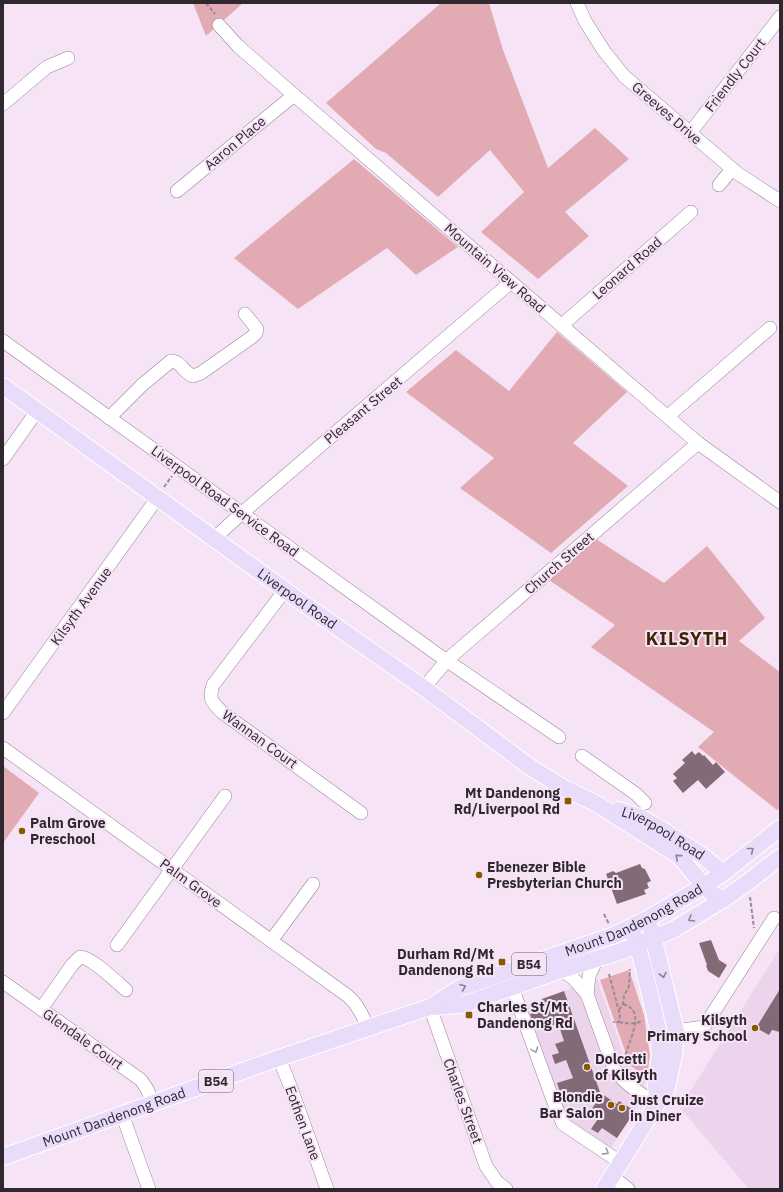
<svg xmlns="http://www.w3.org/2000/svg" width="783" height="1192" font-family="'IBM Plex Sans',sans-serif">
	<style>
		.built { fill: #ecd4ed }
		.green { fill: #e2aab3 }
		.building { fill: #826b77 }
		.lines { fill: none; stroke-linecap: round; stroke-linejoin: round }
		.minor-casing { stroke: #958495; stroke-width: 14 }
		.major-casing { stroke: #fff; stroke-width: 18 }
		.path { stroke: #988b98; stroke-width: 2; stroke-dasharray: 4 2; stroke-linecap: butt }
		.minor { stroke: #fff; stroke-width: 13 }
		.major { stroke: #e8dcfa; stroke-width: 16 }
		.oneway { stroke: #8c8294 }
		.oneway2 { stroke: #a19ea1 }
		.poi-dot { fill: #895900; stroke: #f6e3f6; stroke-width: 1.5 }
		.labels { text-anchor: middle; stroke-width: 4; stroke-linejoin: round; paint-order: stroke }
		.shield { fill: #f6e3f6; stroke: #6b606b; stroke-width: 1 }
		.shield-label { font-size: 13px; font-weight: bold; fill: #2f282f }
		.street-label { font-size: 14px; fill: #2f282f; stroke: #f6e3f6 }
		.poi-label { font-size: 14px; font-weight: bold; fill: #2f282f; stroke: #f6e3f6; text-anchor: start }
		.district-label { font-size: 18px; font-weight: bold; letter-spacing: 1px; fill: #3c2501; stroke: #f6e3f6 }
	</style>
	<rect width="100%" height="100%" fill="#f6e3f6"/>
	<g class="built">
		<polygon points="780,948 780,1189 749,1189 680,1108"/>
		<polygon points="597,979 628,1066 645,1081 641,1101 604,1159 558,1128 514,1009"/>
	</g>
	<g class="green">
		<polygon points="193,3 243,3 206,36"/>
		<polygon points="441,3 489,3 503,50 548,168 595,128 629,159 565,212 589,236 538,279 481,232 524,192 490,150 438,197 386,153 376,149 326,103"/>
		<polygon points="354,159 458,247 416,275 387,248 298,309 234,258"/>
		<polygon points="557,332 627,392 573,443 628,486 551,553 460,488 494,458 406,392 456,350 509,391"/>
		<polygon points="596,539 664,583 707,546 765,618 739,641 780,672 780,808 777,810 698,747 714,732 591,647 615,625 549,580"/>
		<polygon points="3,766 39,793 3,843"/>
		<polygon points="629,970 644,1015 650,1056 647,1078 630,1065 600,980"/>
	</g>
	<g class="building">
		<polygon points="692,751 695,755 699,752 703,756 704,755 713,765 716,762 725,772 706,789 698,780 683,793 673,781 677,778 673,774 685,763 682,760"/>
		<polygon points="640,864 642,868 645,869 651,881 647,883 649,888 644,890 646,894 617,904 606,874 613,871 616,873"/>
		<polygon points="711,940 719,960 727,965 719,978 708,971 706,965 707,965 699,943"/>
		<polygon points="780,989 780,1032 772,1030 769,1035 756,1028"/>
		<polygon points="564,991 600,1092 564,1104 557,1083 573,1078 566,1060 555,1064 552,1055 559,1053 555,1044 564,1041 558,1023 546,1028 543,1019 533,1022 530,1014 545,1008 542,999"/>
		<polygon points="602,1094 617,1104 619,1101 635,1111 617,1138 602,1128 598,1133 591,1129 600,1116 591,1110"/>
	</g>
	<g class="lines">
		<g class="minor-casing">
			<g id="minor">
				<polyline points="577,3 585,21 604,51 624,76 737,173 780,201"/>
				<polyline points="219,25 238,46 294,95 698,443 780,502"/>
				<polyline points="3,104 47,67 68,58"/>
				<polyline points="690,133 780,17"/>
				<polyline points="719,185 732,169"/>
				<polyline points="177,191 294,95"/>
				<polyline points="562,325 691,212"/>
				<polyline points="3,341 437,654 559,737"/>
				<polyline points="668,416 770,328"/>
				<path d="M109 418 142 385 171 361C181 361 184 373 193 376L201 373 252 337 256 333 257 329 245 314"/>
				<polyline points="3,459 37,411"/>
				<polyline points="215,539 220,533 242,513 511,282"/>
				<path d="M285 590 213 685C208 700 213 703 223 713L361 813"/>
				<polyline points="424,688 447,660 698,443"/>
				<polyline points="3,713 158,497"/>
				<path d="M3 748 348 996C358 1005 363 1015 367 1027"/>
				<polyline points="582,756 636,794 645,803"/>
				<polyline points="271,941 313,884"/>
				<polyline points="117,945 225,796"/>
				<path d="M561 970 573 978 587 994 614 1069C625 1084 641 1095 657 1103"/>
				<polyline points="3,982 141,1080 147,1089 153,1103"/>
				<polyline points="512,987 553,1100 563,1124 620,1162"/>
				<polyline points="587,994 589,976 597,959"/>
				<polyline points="430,1007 486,1166 497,1182 506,1189"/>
				<path d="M41 1009 72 965 80 957C91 957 117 982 126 990"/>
				<polyline points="676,1031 704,1027 774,918"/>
				<polyline points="279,1058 291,1088 327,1189"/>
				<polyline points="122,1114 149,1189"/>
				<polyline points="612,1176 628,1189"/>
			</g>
		</g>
		<g class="major-casing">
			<g id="major">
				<path id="s1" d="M3 386 300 601 424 688 530 767 564 788 597 804 679 856 704 886 714 895 724 899"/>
				<path id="s2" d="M619 810 640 817 661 829 703 856 723 873"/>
				<polyline points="634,936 643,965 658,1029 660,1053 656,1085 657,1103"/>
				<polyline points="433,1007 462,1005 561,970 622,951 673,930 724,899 748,882 780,857"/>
				<path id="s3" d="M3 1157 279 1058 430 1007 460 988 614 935 649 918 704 886 723 873 780 828"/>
				<polyline points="604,1189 667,1088 674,1054 676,1031 651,928"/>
			</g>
		</g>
		<g class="path">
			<polyline points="206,3 215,14"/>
			<polyline points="164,487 172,476"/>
			<polyline points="750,897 754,928"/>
			<polyline points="604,914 609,924"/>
			<polyline points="609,974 620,1015 619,1022 613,1022"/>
			<path d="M623 1004C629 1006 634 1009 635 1016 637 1026 628 1046 625 1056"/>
			<polyline points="619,1010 623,1004 624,996 629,986 630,969"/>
			<path d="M619 1022C628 1024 634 1024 643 1021"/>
		</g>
		<use href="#minor" class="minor"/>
		<use href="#major" class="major"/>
	</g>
	<defs><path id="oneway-chevron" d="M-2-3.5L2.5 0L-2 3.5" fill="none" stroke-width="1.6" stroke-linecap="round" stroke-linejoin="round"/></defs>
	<g class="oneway">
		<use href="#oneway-chevron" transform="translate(751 850) rotate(-38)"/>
		<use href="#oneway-chevron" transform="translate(678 857) rotate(-140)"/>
		<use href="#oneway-chevron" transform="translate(691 919) rotate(149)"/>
		<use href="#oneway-chevron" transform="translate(663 975) rotate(77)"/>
		<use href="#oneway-chevron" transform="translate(463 987) rotate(-22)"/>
	</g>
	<g class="oneway2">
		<use href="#oneway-chevron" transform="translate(535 1050) rotate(70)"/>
		<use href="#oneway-chevron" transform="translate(606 1152) rotate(33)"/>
	</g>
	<g class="poi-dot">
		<rect x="564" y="797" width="8" height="8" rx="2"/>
		<circle cx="22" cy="831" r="4"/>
		<circle cx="479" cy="875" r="4"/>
		<rect x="498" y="958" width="8" height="8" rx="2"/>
		<rect x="465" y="1011" width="8" height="8" rx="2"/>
		<circle cx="755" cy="1028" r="4"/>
		<circle cx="587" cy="1067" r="4"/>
		<circle cx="611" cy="1105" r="4"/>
		<circle cx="622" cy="1108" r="4"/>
	</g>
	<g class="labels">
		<g class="shield">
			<rect x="512" y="953" width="34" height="22" rx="3"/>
			<rect x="199" y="1070" width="34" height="22" rx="3"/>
		</g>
		<g class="shield-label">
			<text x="529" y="969">B54</text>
			<text x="216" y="1086">B54</text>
		</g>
		<g class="street-label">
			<text transform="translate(735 75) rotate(-52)" y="5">Friendly Court</text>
			<text transform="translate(667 113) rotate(41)" y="5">Greeves Drive</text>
			<text transform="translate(235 143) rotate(-40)" y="5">Aaron Place</text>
			<text transform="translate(495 268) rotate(41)" y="5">Mountain View Road</text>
			<text transform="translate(627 268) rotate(-41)" y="5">Leonard Road</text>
			<text transform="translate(363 410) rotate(-40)" y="5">Pleasant Street</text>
			<text transform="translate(225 501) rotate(36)" y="5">Liverpool Road Service Road</text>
			<text transform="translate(559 563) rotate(-41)" y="5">Church Street</text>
			<text dy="5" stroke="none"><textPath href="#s1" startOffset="363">Liverpool Road</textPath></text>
			<text transform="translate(81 606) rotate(-54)" y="5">Kilsyth Avenue</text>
			<text transform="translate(260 739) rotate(36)" y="5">Wannan Court</text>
			<text dy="5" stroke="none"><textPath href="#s2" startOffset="50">Liverpool Road</textPath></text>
			<text transform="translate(191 883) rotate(36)" y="5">Palm Grove</text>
			<text dy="5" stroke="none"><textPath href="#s3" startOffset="675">Mount Dandenong Road</textPath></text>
			<text transform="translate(83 1039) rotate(35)" y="5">Glendale Court</text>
			<text transform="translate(463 1101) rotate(70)" y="5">Charles Street</text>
			<text dy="5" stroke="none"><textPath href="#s3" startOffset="118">Mount Dandenong Road</textPath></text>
			<text transform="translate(303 1123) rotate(70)" y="5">Eothen Lane</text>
		</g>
		<g class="poi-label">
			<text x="560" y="798" text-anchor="end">Mt Dandenong<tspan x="560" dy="16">Rd/Liverpool Rd</tspan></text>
			<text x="30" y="828">Palm Grove<tspan x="30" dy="16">Preschool</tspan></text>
			<text x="487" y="872">Ebenezer Bible<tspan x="487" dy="16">Presbyterian Church</tspan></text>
			<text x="494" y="959" text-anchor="end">Durham Rd/Mt<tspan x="494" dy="16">Dandenong Rd</tspan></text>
			<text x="477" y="1012">Charles St/Mt<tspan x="477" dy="16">Dandenong Rd</tspan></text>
			<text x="747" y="1025" text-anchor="end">Kilsyth<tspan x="747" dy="16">Primary School</tspan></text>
			<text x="595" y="1064">Dolcetti<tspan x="595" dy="16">of Kilsyth</tspan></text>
			<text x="603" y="1102" text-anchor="end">Blondie<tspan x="603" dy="16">Bar Salon</tspan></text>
			<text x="630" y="1105">Just Cruize<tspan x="630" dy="16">in Diner</tspan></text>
		</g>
		<g class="district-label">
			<text x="687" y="645">KILSYTH</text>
		</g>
	</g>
	<rect width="783" height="1192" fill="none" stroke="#2f282f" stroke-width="8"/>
</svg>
